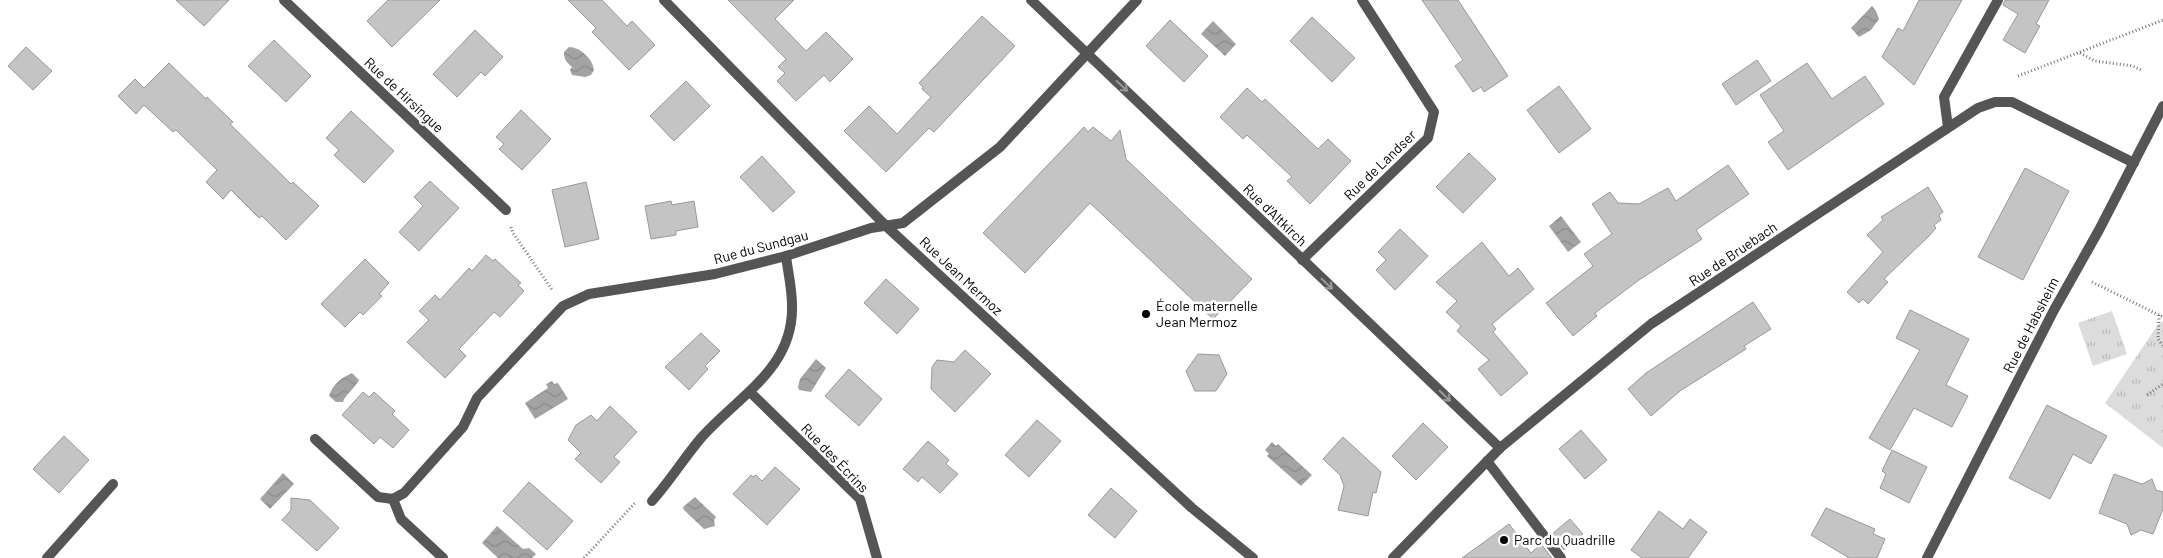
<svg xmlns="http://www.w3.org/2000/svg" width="2163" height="558" font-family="Barlow,sans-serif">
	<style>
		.park { fill: url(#park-tufts) }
		.water { fill: url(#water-waves) }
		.building { fill: #c4c4c4; stroke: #999 }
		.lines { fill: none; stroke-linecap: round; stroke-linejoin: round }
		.path { stroke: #777; stroke-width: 3; stroke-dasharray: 1 2.5; stroke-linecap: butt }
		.minor { stroke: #555; stroke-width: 10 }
		.oneway { stroke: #999 }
		.poi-dot { fill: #000; stroke: #fff; stroke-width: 2 }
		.labels { text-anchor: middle; stroke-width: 5; stroke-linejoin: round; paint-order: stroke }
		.street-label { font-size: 14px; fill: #000; stroke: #fff }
		.poi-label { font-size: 14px; fill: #000; stroke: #fff; text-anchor: start }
	</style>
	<defs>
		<pattern id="park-tufts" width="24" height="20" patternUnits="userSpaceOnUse" patternTransform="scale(1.25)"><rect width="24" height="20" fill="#dcdcdc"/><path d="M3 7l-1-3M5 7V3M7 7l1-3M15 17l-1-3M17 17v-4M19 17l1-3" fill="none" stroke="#bbb"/></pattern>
		<pattern id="water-waves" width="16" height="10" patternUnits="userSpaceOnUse" patternTransform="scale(1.25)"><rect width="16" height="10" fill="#a3a3a3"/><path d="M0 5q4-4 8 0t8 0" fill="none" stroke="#8b8b8b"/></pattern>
	</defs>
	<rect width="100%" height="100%" fill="#fff"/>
	<g class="park">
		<polygon points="2112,311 2127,354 2093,366 2078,323"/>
		<polygon points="2163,321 2163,448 2105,403 2157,326"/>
	</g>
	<g class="water">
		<polygon points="1872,6 1876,11 1879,19 1871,30 1859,37 1851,28"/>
		<polygon points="1213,21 1236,44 1225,56 1201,34"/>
		<path d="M569 47C580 47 593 59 594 70L591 75 585 77 572 75 570 70 572 67C566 62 564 59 564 52Z"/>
		<polygon points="1561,216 1581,242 1568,252 1549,226"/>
		<polygon points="816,359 826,368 811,392 799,390 798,387 800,379"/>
		<path d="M352 373 359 380C355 388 345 395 343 402H336L329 396C333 384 341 378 352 373Z"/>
		<polygon points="552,381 554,384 558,383 568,399 535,419 525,403 548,388 546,384"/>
		<polygon points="1272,442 1276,446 1278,444 1312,475 1301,486 1267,456 1269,454 1265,450"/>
		<polygon points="283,473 294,484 270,509 260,499"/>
		<polygon points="695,497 716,517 714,520 715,526 704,529 684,510 683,507"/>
		<polygon points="497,526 523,549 529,548 536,554 532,558 498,558 482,543"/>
	</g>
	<g class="building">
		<polygon points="176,0 229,0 204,26"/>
		<polygon points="388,0 440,0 392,47 367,21"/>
		<polygon points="568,0 602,0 627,26 632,21 655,45 629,70 592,32 596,28"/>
		<polygon points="728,0 794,0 775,19 806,51 826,32 853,59 830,82 824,75 796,101 777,81 785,73 778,67 786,59"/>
		<polygon points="1422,0 1458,0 1508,76 1484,92 1481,87 1473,92 1455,66 1463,60"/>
		<polygon points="1919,0 1962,0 1914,85 1882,57 1898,28 1903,31"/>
		<polygon points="2005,0 2049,0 2036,24 2040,26 2025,53 2003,40 2018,14 2003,5"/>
		<polygon points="982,16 1015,46 934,132 929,128 886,172 844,131 869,106 897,134 931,97 922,89 923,87 919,83"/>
		<polygon points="1312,17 1355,58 1332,82 1290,41"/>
		<polygon points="1170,20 1208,56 1184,82 1146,46"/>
		<polygon points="475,30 503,57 485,76 481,72 457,97 433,74"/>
		<polygon points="274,40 311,76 286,102 248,66"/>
		<polygon points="26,47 52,71 33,90 8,66"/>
		<polygon points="1757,60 1771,81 1736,105 1722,84"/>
		<polygon points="169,63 206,99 207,97 233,122 230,124 291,184 293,182 319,206 286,240 262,216 259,218 231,190 223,199 206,182 217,170 176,130 173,132 144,105 136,114 118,96 135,79 144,88"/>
		<polygon points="1807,63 1832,99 1865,76 1884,104 1788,170 1768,142 1784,131 1760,95"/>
		<polygon points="686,81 710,106 674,141 650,116"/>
		<polygon points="1559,86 1591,129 1559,153 1527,110"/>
		<polygon points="1247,88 1262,102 1265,99 1318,149 1328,139 1351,161 1310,204 1287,181 1292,177 1247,135 1243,139 1220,117"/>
		<polygon points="521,110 551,139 522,170 499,149 504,144 496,137"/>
		<polygon points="351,111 394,151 364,183 334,155 339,150 326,138"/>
		<polygon points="1084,127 1088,132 1093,127 1111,141 1120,130 1126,159 1252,279 1213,319 1090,203 1025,273 983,233"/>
		<polygon points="1469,153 1496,179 1463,213 1436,187"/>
		<polygon points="762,156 795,192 773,212 740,177"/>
		<polygon points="1728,165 1749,194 1696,230 1702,239 1639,280 1595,313 1597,316 1573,336 1546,303 1593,266 1584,254 1612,234 1592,204 1610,192 1618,203 1639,204 1668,188 1676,201"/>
		<polygon points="2025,168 2069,191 2023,280 1978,257"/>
		<polygon points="430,181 459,208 419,251 399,232 423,206 414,197"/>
		<polygon points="586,182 599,239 565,247 552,190"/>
		<polygon points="1928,187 1943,212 1939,215 1941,220 1934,225 1936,228 1929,236 1884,279 1888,282 1868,304 1863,299 1859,303 1847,292 1883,252 1867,235 1883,220 1881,217"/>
		<polygon points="671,201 672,205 694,201 698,227 676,231 676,235 651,239 645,206"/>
		<polygon points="1400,229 1428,256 1395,290 1376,270 1386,260 1378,252"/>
		<polygon points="1482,242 1509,276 1518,268 1534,289 1492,324 1496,329 1493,332 1528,373 1501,396 1478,369 1489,360 1457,331 1461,326 1446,312 1457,301 1436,282"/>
		<polygon points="486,255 493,261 495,259 521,283 518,285 524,291 500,317 494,312 459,349 466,356 445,378 407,342 429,320 419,311 435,295 440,300 469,268 472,271"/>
		<polygon points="365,259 389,283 379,294 382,296 363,315 360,312 345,327 321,304"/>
		<polygon points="886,279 919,309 897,334 864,303"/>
		<polygon points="1753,302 1771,329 1744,346 1746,349 1680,391 1651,416 1628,389 1646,373"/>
		<polygon points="1910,310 1969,339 1946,385 1968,396 1952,427 1914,408 1890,450 1869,438 1920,350 1896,338"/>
		<polygon points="701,333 720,351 705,366 708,369 689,390 665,367"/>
		<polygon points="965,350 991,374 955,412 931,389 932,367 937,360 954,362"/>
		<polygon points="1198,354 1219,355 1227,374 1216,391 1195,391 1186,371"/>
		<polygon points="849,369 882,399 859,426 825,396"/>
		<polygon points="363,392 369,397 374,392 395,411 392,414 409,430 393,448 380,437 374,444 342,415"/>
		<polygon points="2047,405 2107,436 2091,464 2073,454 2050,499 2009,478"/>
		<polygon points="610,406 637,432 614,457 620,462 601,483 575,459 581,453 568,440 576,425 591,415 597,421"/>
		<polygon points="1037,420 1061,441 1029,477 1005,455"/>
		<polygon points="1423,423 1448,447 1416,480 1392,456"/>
		<polygon points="1581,430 1607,460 1585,479 1559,449"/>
		<polygon points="64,436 89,460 59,493 33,469"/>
		<polygon points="1343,437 1381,472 1376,493 1373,492 1368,516 1338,510 1344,486 1340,475 1323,459"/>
		<polygon points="928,441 949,460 946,464 958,474 940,493 922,477 918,482 903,469"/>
		<polygon points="1892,450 1927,467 1909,503 1880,488 1886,474 1882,471"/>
		<polygon points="775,467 800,489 767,525 733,494 751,475 753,477 756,475 762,481"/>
		<polygon points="2114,474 2142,484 2152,479 2156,490 2163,492 2163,509 2153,534 2141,530 2131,535 2127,524 2099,513"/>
		<polygon points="529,482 573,521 547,550 503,511"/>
		<polygon points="1111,488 1137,511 1115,538 1088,515"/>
		<polygon points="291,498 310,500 339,528 317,551 282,520 291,510"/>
		<polygon points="1826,508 1875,529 1873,534 1885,539 1877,558 1849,558 1811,535"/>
		<polygon points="1659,511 1683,529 1690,519 1707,532 1688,558 1642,558 1631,550"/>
		<polygon points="1570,519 1583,534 1564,550 1552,534"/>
		<polygon points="1509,524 1531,553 1541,544 1552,558 1462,558"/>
	</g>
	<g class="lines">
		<g class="path">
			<polyline points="2080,53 2095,61 2133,66 2143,71"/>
			<polyline points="2018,76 2163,20"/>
			<polyline points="511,227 513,233 553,291"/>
			<polyline points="2092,282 2163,317"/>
			<polyline points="2159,315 2158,339 2163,346"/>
			<polyline points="2147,395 2163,384"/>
			<polyline points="584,558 635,503"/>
		</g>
		<g class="minor">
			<polyline points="284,0 506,210"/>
			<polyline points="664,0 886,226 1192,508 1253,558"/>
			<polyline points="1031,0 1500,448"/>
			<polyline points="1948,127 1944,97 1998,0"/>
			<polyline points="1302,260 1428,138 1434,112 1362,0"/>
			<polyline points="750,392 860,499 877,558"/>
			<polyline points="315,439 378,497 393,499 404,493 463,427 477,398 563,306 589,294 715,274 786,256 871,228 903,223 1000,147 1137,0"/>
			<polyline points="1487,461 1561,558"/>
			<polyline points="393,499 401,519 443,558"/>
			<path d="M652 501C670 481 684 458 701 438 738 396 794 369 792 305 792 289 788 272 786 256"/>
			<polyline points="47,558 113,484"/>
			<polyline points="1393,558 1500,448 1651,324 1978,108 1995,102 2012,102 2134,163"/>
			<polyline points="1927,558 2054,310 2099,230 2163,106"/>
		</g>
	</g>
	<defs><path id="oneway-shaft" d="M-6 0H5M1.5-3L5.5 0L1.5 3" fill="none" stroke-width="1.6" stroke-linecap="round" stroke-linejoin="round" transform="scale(1.25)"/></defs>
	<g class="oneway">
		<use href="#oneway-shaft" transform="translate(1122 86) rotate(43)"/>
		<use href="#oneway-shaft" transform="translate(1327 284) rotate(44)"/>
		<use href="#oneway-shaft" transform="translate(1445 396) rotate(44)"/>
	</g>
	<g class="poi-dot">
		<circle cx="1146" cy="314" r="5"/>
		<circle cx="1504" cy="540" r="5"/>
	</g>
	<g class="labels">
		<g class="street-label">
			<text transform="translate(404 95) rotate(43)" y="5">Rue de Hirsingue</text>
			<text transform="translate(1380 165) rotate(-44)" y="5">Rue de Landser</text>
			<text transform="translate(1275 215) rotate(44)" y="5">Rue d'Altkirch</text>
			<text transform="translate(761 247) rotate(-15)" y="5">Rue du Sundgau</text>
			<text transform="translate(1733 254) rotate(-34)" y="5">Rue de Bruebach</text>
			<text transform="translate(961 276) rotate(43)" y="5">Rue Jean Mermoz</text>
			<text transform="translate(2031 325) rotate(-63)" y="5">Rue de Habsheim</text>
			<text transform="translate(835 458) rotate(46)" y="5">Rue des Écrins</text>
		</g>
		<g class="poi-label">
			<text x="1156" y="311">École maternelle<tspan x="1156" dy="16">Jean Mermoz</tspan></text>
			<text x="1514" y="545">Parc du Quadrille</text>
		</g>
	</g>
</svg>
